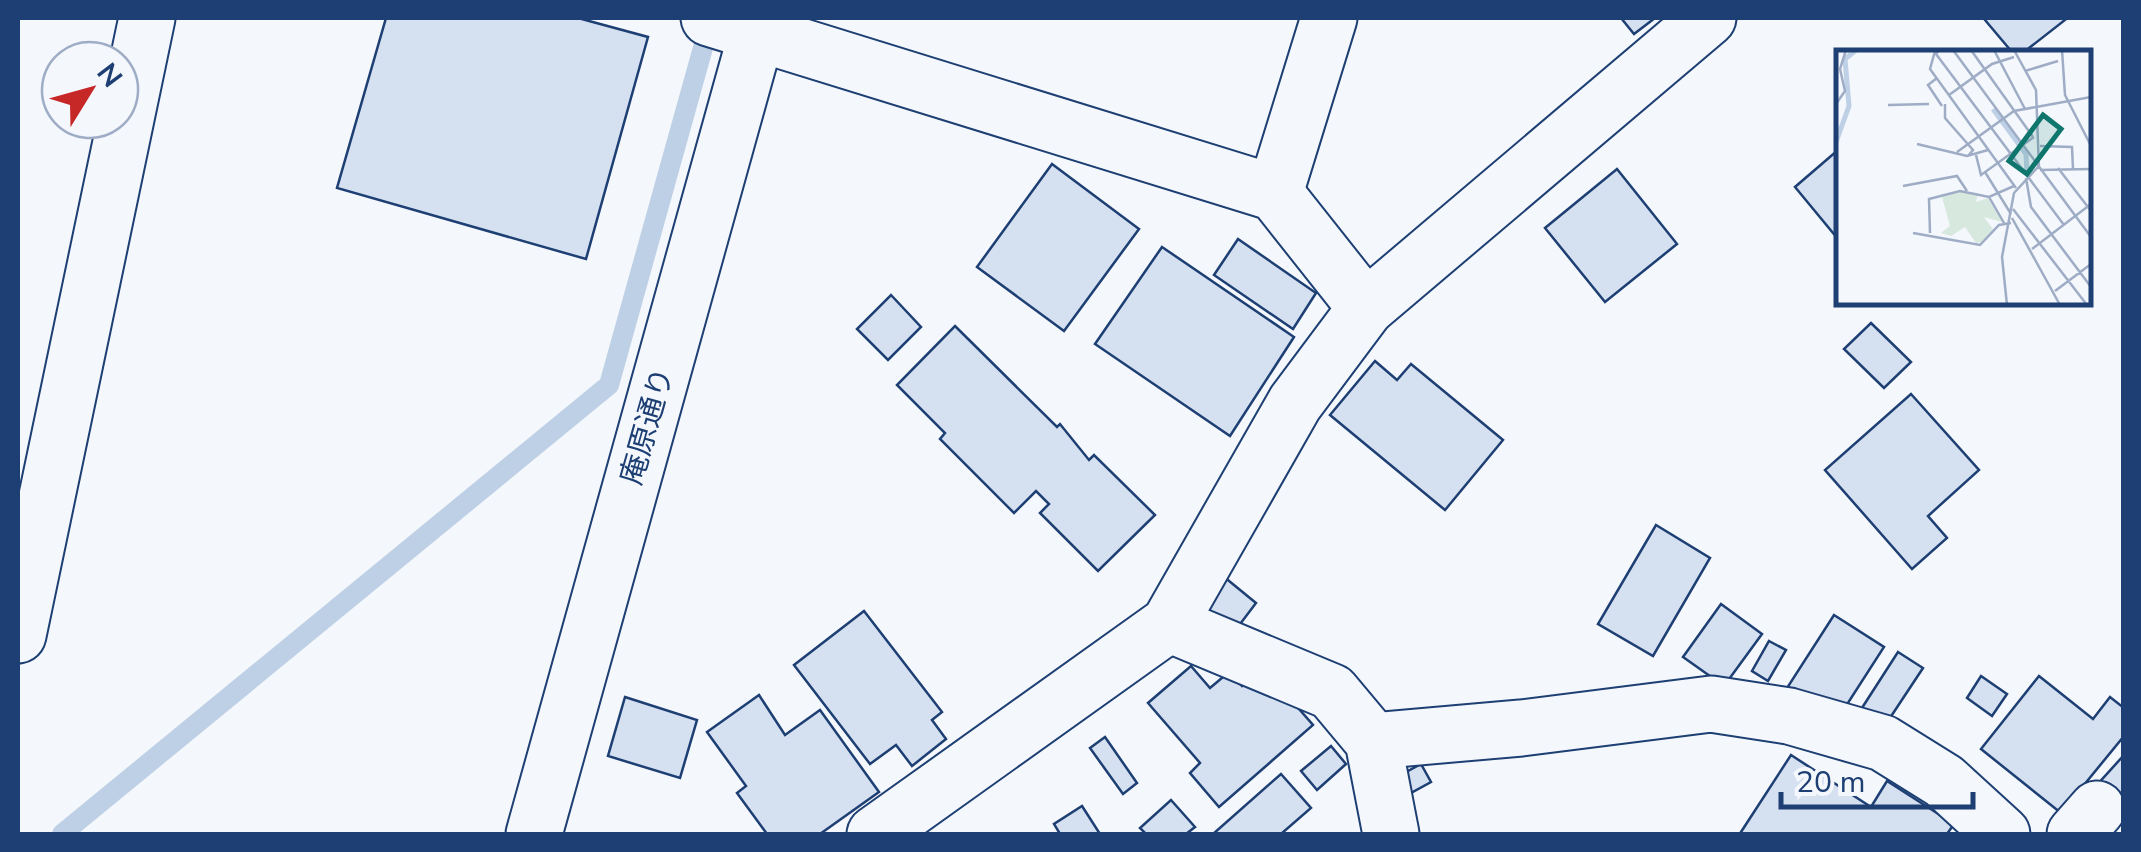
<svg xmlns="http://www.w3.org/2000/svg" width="2141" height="852" font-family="'Nunito Sans','Noto Sans JP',sans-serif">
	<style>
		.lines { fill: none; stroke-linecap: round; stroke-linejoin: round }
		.stream { stroke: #bed0e5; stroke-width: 20 }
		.building { fill: #d5e0f0; stroke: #1d3f73; stroke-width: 2.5 }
		.street-casing { stroke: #1d3f73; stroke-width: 59 }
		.secondary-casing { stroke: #1d3f73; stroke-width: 59 }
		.street { stroke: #f4f7fb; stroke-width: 55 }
		.secondary { stroke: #f4f7fb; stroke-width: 55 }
		.labels { text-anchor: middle; stroke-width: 8; stroke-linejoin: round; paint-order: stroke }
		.street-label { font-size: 30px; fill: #1d3f73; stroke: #f4f7fb }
		.inset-river { fill: none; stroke: #bed0e5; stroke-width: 5 }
		.inset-road { fill: none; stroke: #9eadc5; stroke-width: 2.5 }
		.view { fill: #0f766e; fill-opacity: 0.15; stroke: #0f766e; stroke-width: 5 }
		.inset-edge { fill: none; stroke: #1d3f73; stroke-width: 5 }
	</style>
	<rect width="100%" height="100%" fill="#f4f7fb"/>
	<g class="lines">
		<polyline class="stream" points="62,834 609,385 711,19"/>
	</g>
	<g class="building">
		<polygon points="386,18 578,18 648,37 586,259 337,188"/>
		<polygon points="1621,18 1655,18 1634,34"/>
		<polygon points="1989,18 2063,18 2065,20 2024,52 2012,52 1985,20"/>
		<polygon points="1838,150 1838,239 1795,187"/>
		<polygon points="1052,164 1139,229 1064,331 977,267"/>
		<polygon points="1617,169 1677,244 1605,302 1545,228"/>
		<polygon points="1238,239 1316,293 1293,329 1214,275"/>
		<polygon points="1162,247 1294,337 1230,436 1095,344"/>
		<polygon points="891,295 921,327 888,360 857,329"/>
		<polygon points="1871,323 1911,362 1884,388 1844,349"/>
		<polygon points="955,326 1057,427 1060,424 1089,460 1094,455 1155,515 1098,571 1040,513 1049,504 1036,491 1014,513 940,439 945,433 897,385"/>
		<polygon points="1375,361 1397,380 1411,364 1503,440 1445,510 1330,415"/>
		<polygon points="1911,394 1979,470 1928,516 1947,538 1912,569 1825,470"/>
		<polygon points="1656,525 1710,558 1653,656 1598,624"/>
		<polygon points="1223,576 1256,603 1225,644 1192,617"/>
		<polygon points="1721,604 1762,634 1724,686 1683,657"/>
		<polygon points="864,611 942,712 932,720 946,739 912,766 896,745 870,764 794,665"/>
		<polygon points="1834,615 1884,647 1837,720 1787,688"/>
		<polygon points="1769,641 1786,650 1768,681 1752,671"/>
		<polygon points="1898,652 1923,668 1884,727 1860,711"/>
		<polygon points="1191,666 1210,688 1229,672 1242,686 1253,676 1278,685 1313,725 1219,807 1190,773 1200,763 1148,703"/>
		<polygon points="1981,676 2007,694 1992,716 1967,698"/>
		<polygon points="2039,676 2093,719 2110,697 2124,708 2124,736 2061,813 1981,749"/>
		<polygon points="759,695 785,735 820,710 879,792 820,834 767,834 737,793 746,786 707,732"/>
		<polygon points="625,697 697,720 680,778 608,756"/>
		<polygon points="1105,737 1137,783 1123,794 1090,748"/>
		<polygon points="1331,746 1346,764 1317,790 1301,771"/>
		<polygon points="1791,755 1871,807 1887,781 1954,824 1947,834 1744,834 1741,832"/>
		<polygon points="2124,755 2124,810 2096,786"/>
		<polygon points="1421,764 1431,782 1409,794 1399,776"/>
		<polygon points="1281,774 1311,808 1281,834 1213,834"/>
		<polygon points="1171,800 1195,827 1186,834 1146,834 1140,828"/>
		<polygon points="1082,806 1100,834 1060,834 1054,824"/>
	</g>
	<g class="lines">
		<g class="street-casing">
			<g id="street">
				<polyline points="709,18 1275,193 1366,308"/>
				<polyline points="1275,193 1329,18"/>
				<polyline points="1169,624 1332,692 1373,741 1391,834"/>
				<polyline points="18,635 147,18"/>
				<polyline points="1373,741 1521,728 1711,704 1789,716 1883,743 1944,781 2002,834"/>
				<polyline points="875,834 1169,624 1295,403 1366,308 1708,18"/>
				<polyline points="2075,834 2097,809"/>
			</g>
		</g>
		<g class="secondary-casing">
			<polyline id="secondary" points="534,834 761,18"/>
		</g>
		<use href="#street" class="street"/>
		<use href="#secondary" class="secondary"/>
	</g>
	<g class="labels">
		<g class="street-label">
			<text transform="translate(647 426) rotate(-74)" y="10">庵原通り</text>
		</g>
	</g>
	<g transform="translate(1836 50)">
		<rect width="255" height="255" fill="#f4f7fb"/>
		<path d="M125 142 142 143 140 152 152 148 166 172 148 167 157 179 147 192 140 193 129 177 115 186 105 183 114 176 106 147Z" fill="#d7e8df"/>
		<path class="inset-river" d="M157 59 190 104 191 125M0 92 13 56 9 9 20 0"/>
		<path class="inset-road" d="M103 0 100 4 228 175M117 0 255 187M135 0 197 87M158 0 189 59M178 0 200 40 203 119M226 0 229 45 255 96M99 1 94 19 180 138M189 21 222 11M101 28 92 35 106 56M113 45 156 14 178 7M0 54 9 41 4 19 10 0M109 54V68L137 100 132 106M52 55 93 54M81 94 131 106 152 100M204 96 236 97 237 119M121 102 178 61 255 47M140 105 145 125 198 87M222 118 255 161M204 120 255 119M149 122 175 164M190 128 195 157 255 237M67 136 121 126 131 141M153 147 168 173M177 159 251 255M176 168 224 255M77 183 144 195 163 175 175 173M94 183 93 149 124 141 153 147 178 136M196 199 255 154M219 241 255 214M171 255 166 207 178 143 202 117"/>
		<path class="view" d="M207 65 225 79 191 124 173 111Z"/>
		<rect width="255" height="255" class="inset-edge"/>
	</g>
	<rect width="2141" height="852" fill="none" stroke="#1d3f73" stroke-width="40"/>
	<g transform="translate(90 90) rotate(53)"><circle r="48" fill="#f4f7fb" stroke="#9eadc5" stroke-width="2.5"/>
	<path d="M0-8L18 38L0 25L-18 38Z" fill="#c62828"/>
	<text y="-15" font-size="28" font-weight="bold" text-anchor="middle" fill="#1d3f73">N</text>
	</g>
	<path d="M1781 792v15h192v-15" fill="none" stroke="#1d3f73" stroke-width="5"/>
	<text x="1796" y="792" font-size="30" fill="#1d3f73" stroke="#f4f7fb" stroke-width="8" paint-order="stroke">20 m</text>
</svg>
